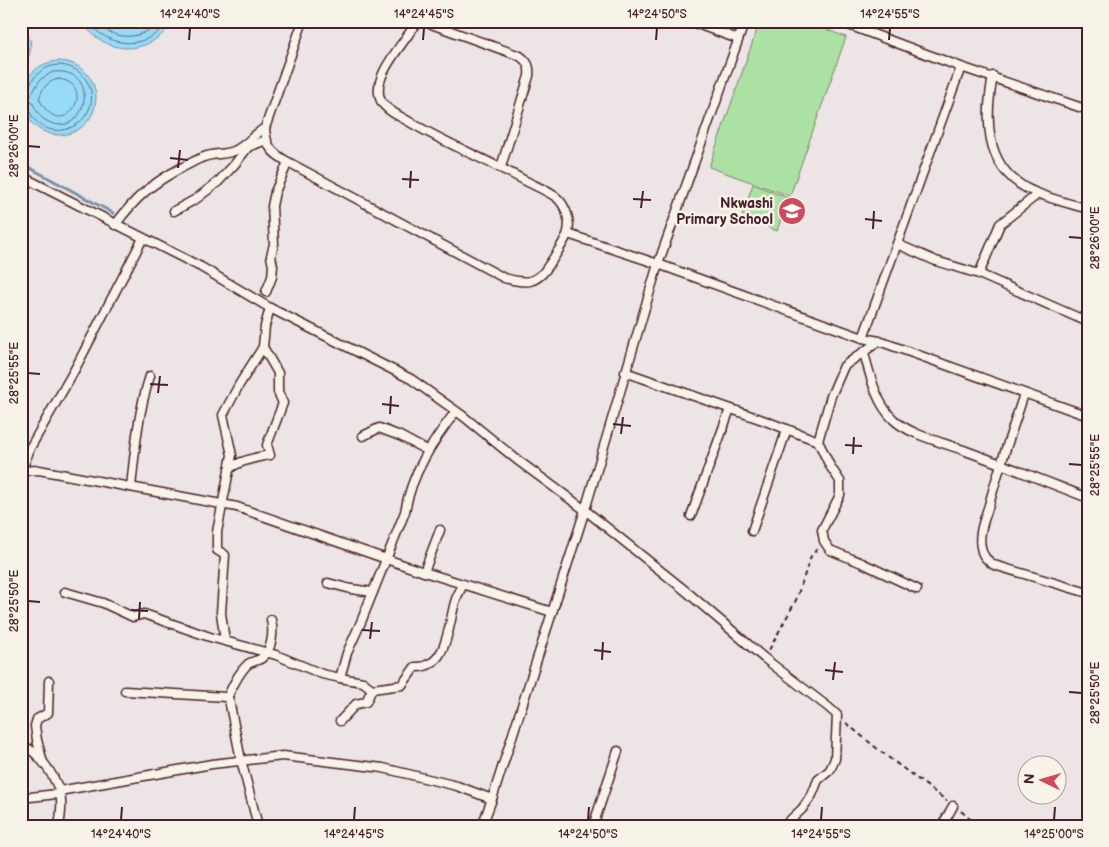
<svg xmlns="http://www.w3.org/2000/svg" width="1109" height="847" font-family="'Balsamiq Sans',sans-serif">
	<style>
		.green { fill: #ace1a4; stroke: #7b8068 }
		.water { fill: #95dbf7; stroke: #7790a5 }
		.lines { fill: none; stroke-linecap: round; stroke-linejoin: round }
		.shore { stroke: #686a7d; stroke-width: 1 }
		.stream { stroke: #7790a5; stroke-width: 3 }
		.street-casing { stroke: #4a1f2b; stroke-width: 11 }
		.path { stroke: #4a1f2b; stroke-width: 2; stroke-dasharray: 5 4; stroke-linecap: butt }
		.street { stroke: #f7f3e8; stroke-width: 8 }
		.ticks { fill: none; stroke: #4a1f2b; stroke-width: 2 }
		.labels { text-anchor: middle; stroke-width: 5; stroke-linejoin: round; paint-order: stroke }
		.poi-label { font-size: 14px; font-weight: bold; fill: #4a1f2b; stroke: #f7f3e8; text-anchor: end }
		.neatline { fill: none; stroke: #4a1f2b; stroke-width: 2 }
		.ticks-label { font-size: 12px; text-anchor: middle; fill: #4a1f2b }
	</style>
	<rect width="100%" height="100%" fill="#ede5e5"/>
	<filter id="ink" filterUnits="userSpaceOnUse"><feTurbulence type="fractalNoise" baseFrequency=".02" numOctaves="2"/><feDisplacementMap in="SourceGraphic" scale="10" xChannelSelector="R" yChannelSelector="G"/><feConvolveMatrix kernelMatrix="1 2 1 2 8 2 1 2 1" color-interpolation-filters="sRGB"/></filter>
	<g filter="url(#ink)">
		<g class="green">
			<polygon points="760,21 804,21 846,37 790,196 709,167"/>
			<polygon points="753,184 788,198 777,231 742,215"/>
		</g>
		<g class="water">
			<path d="M82 21H173C151 57 104 57 82 21Z"/>
			<path d="M21 25C34 38 34 54 21 67Z"/>
			<circle cx="59" cy="98" r="37"/>
		</g>
		<g class="lines">
			<g class="shore">
				<path d="M88 21C107 49 149 51 167 21"/>
				<path d="M96 21C113 42 142 41 160 21"/>
				<path d="M53 72C105 66 85 145 45 120 37 115 35 105 29 98L40 80Z"/>
				<path d="M59 79C100 84 62 148 39 98 43 88 47 81 59 79Z"/>
				<path d="M21 92 27 90C33 77 42 66 58 65 68 65 79 70 85 78 109 112 61 150 34 119 31 115 29 110 27 106L21 104"/>
			</g>
			<polyline class="stream" points="21,163 113,213"/>
			<g class="street-casing">
				<g id="street">
					<path d="M303 21 265 128C266 147 272 153 288 162L504 278C513 280 521 283 530 281 534 280 540 276 543 273 549 266 564 242 567 235 572 223 566 205 556 197 546 190 533 185 522 179 485 159 445 143 408 121 399 116 386 110 381 101 369 77 407 41 417 21"/>
					<path d="M423 21 520 56C528 62 530 66 529 76L501 167"/>
					<polyline points="689,21 738,39"/>
					<polyline points="838,21 961,67 1088,110"/>
					<path d="M993 76C985 117 984 165 1026 188 1045 198 1068 203 1088 209"/>
					<polyline points="21,176 201,267 270,308 411,379 463,416 516,459 585,510 687,592 764,658 828,707 837,715 835,759 830,770 818,780 812,795 802,809 784,826"/>
					<polyline points="174,211 196,199 218,182 234,165 248,147 266,140"/>
					<path d="M115 225C136 197 152 183 183 167 190 164 197 159 204 157 214 153 224 155 234 151 246 146 254 134 265 128"/>
					<polyline points="568,234 658,264 863,338 879,341 1088,416"/>
					<polyline points="897,244 936,261 979,274 1088,322"/>
					<polyline points="979,274 1000,224 1038,194"/>
					<polyline points="266,292 272,277 273,266 271,256 274,244 272,206 275,192 288,162"/>
					<polyline points="863,338 961,67"/>
					<path d="M864 353C870 375 876 403 893 419 909 435 945 443 966 451 1007 466 1047 482 1088 498"/>
					<polyline points="625,372 760,419 818,441 831,396 844,366 879,341"/>
					<path d="M1024 394C1012 431 999 467 989 505 985 518 978 533 981 547 982 556 987 560 994 565L1088 593"/>
					<polyline points="363,436 379,428 400,436 428,451"/>
					<polyline points="818,441 830,466 840,481 840,495 822,530 824,541 830,550 862,563 917,589"/>
					<path d="M229 469C239 461 257 457 270 455L267 445 283 403 278 392V373L263 347"/>
					<polyline points="22,470 30,448 75,369 141,242"/>
					<polyline points="21,471 39,470 237,507 418,570 552,612"/>
					<path d="M131 487C135 450 138 412 150 376"/>
					<polyline points="691,516 730,409"/>
					<polyline points="752,531 787,429"/>
					<polyline points="424,572 440,530"/>
					<polyline points="328,583 351,589 373,592"/>
					<path d="M65 592 103 603 133 617 144 614 210 637 276 655 322 674 340 678 347 653 361 622 405 512C411 474 433 441 456 411"/>
					<polyline points="225,641 221,613 225,555 217,550 217,532 232,455 223,415 239,385 263,347 265,326 270,308"/>
					<path d="M340 678 363 682 372 689 402 685 415 667C449 669 448 622 456 599 458 594 461 589 463 584"/>
					<polyline points="125,691 226,697 229,700 241,760 258,826"/>
					<path d="M227 698C233 686 238 673 248 664 252 661 259 661 263 657 272 649 274 632 271 620"/>
					<polyline points="340,721 356,704 366,702 372,689"/>
					<path d="M21 746C37 748 54 776 59 790 63 801 61 815 59 826"/>
					<polyline points="42,759 37,740 35,726 37,719 48,713 49,681"/>
					<polyline points="21,798 57,794 59,791 212,764 283,756 383,768 457,786 492,799"/>
					<polyline points="482,826 492,799 585,510 658,264 745,21"/>
					<polyline points="593,826 618,751"/>
					<polyline points="942,826 953,806"/>
				</g>
			</g>
			<g class="path">
				<polyline points="769,650 796,600 811,556 819,547"/>
				<polyline points="846,723 880,751 947,801"/>
				<polyline points="961,811 978,826"/>
			</g>
			<use href="#street" class="street"/>
		</g>
	</g>
	<path class="ticks" d="M189 40 190 28M423 40 424 28M656 40 657 28M889 40 890 28M28 146 40 147M170 158 188 160M178 168 180 150M402 179 419 180M410 188 411 171M633 199 651 200M641 208 643 191M865 219 882 221M873 229 874 211M1069 237 1082 238M28 373 40 374M150 384 168 385M158 393 160 376M382 404 399 406M390 414 391 396M613 424 631 426M621 434 623 417M845 445 862 446M853 454 854 437M1069 464 1082 465M28 601 40 602M131 610 148 611M139 619 140 602M362 630 380 631M370 639 372 622M594 650 611 652M602 660 603 642M825 670 843 672M833 680 835 662M1069 692 1082 693M121 820 122 807M354 820 355 807M588 820 589 807M821 820 822 807M1054 820 1055 807"/>
	<defs>
		<g id="school-disc" transform="scale(1.4375)"><circle r="9.5" fill="#d1495b" stroke="#f7f3e8"/><path d="M0-5L7-2L0 1L-7-2ZM-4 1L0 2.5L4 1V4Q0 6-4 4Z" fill="#fff"/></g>
	</defs>
	<g fill-rule="evenodd">
		<use href="#school-disc" x="792" y="211"/>
	</g>
	<g class="labels">
		<g class="poi-label">
			<text x="773" y="208">Nkwashi<tspan x="773" dy="16">Primary School</tspan></text>
		</g>
	</g>
	<rect width="1109" height="847" fill="none" stroke="#f7f3e8" stroke-width="55"/>
	<g transform="translate(1042 780) rotate(275)"><circle r="24" fill="#f7f3e8" stroke="#b29e9c"/>
	<path d="M0-4L9 19L0 12L-9 19Z" fill="#d1495b"/>
	<text y="-8" font-size="14" font-weight="bold" text-anchor="middle" fill="#4a1f2b">N</text>
	</g>
	<rect x="28" y="28" width="1054" height="792" class="neatline"/>
	<g class="ticks-label">
		<text x="190" y="18">14°24'40"S</text>
		<text x="424" y="18">14°24'45"S</text>
		<text x="657" y="18">14°24'50"S</text>
		<text x="890" y="18">14°24'55"S</text>
		<text transform="translate(14 146) rotate(-90)" y="4">28°26'00"E</text>
		<text transform="translate(1095 238) rotate(-90)" y="4">28°26'00"E</text>
		<text transform="translate(14 373) rotate(-90)" y="4">28°25'55"E</text>
		<text transform="translate(1095 465) rotate(-90)" y="4">28°25'55"E</text>
		<text transform="translate(14 601) rotate(-90)" y="4">28°25'50"E</text>
		<text transform="translate(1095 693) rotate(-90)" y="4">28°25'50"E</text>
		<text x="121" y="838">14°24'40"S</text>
		<text x="354" y="838">14°24'45"S</text>
		<text x="588" y="838">14°24'50"S</text>
		<text x="821" y="838">14°24'55"S</text>
		<text x="1054" y="838">14°25'00"S</text>
	</g>
</svg>
